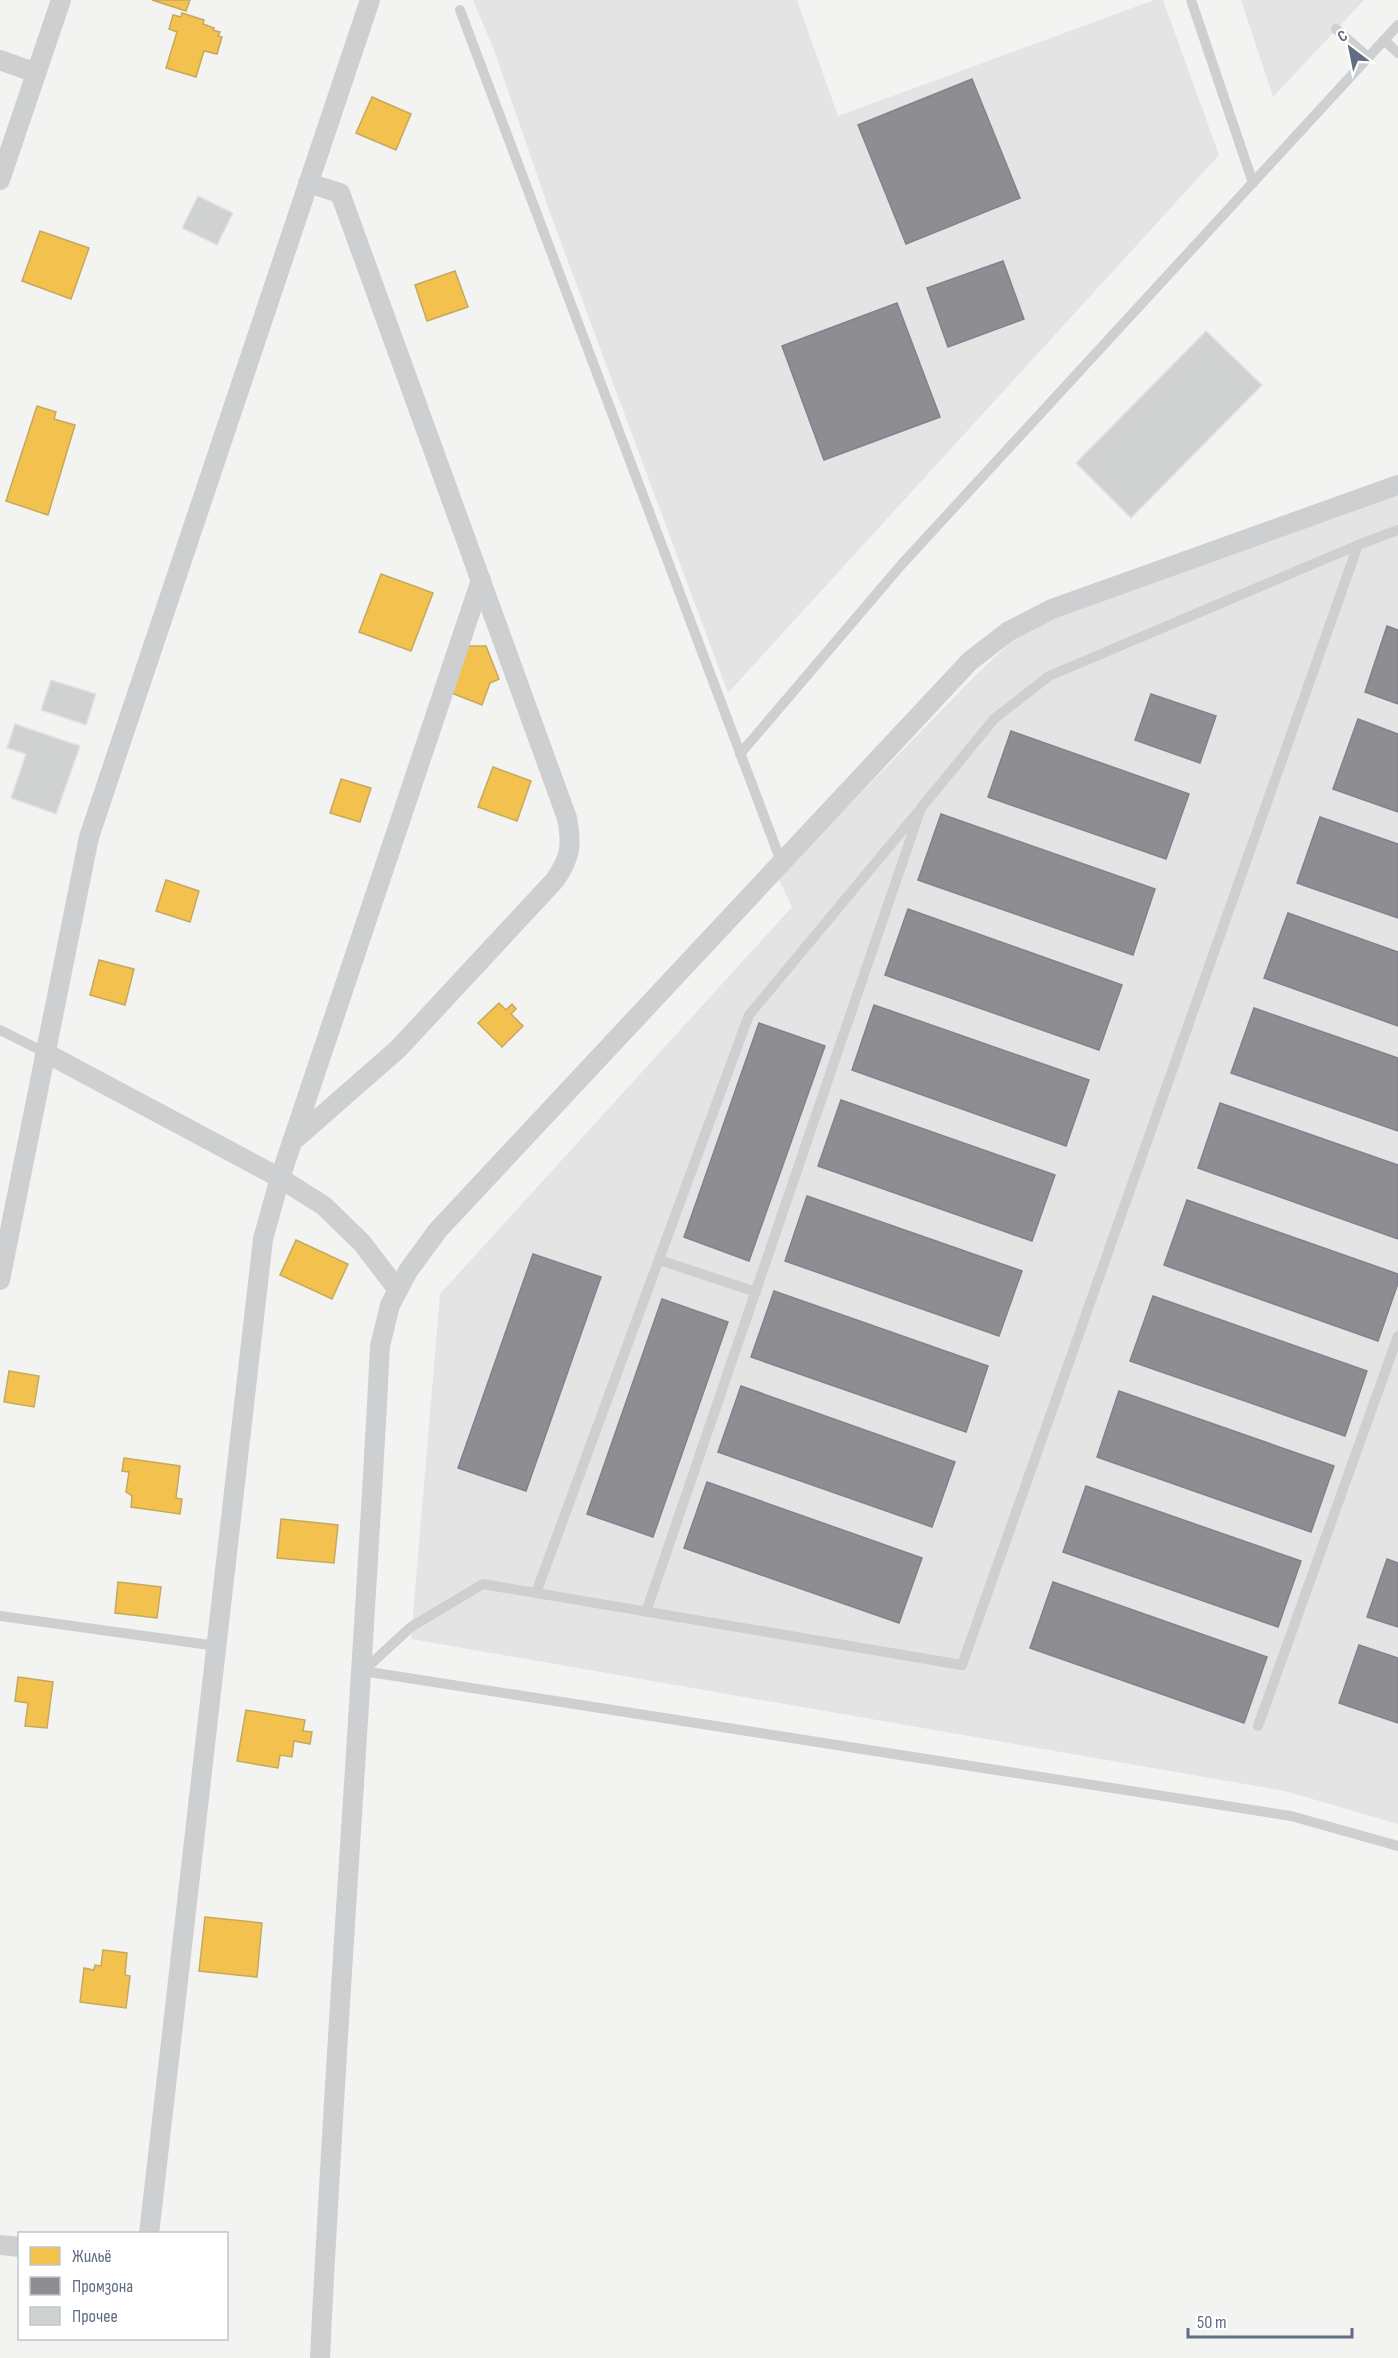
<svg xmlns="http://www.w3.org/2000/svg" width="1398" height="2358" font-family="'Sofia Sans Condensed',sans-serif">
	<style>
		.built { fill: #e3e4e3 }
		.homes { fill: #f2c14e; stroke: #c6a85e; stroke-width: 1.5 }
		.industry { fill: #8d8d92; stroke: #80838e; stroke-width: 1.5 }
		.building { fill: #d0d2d2; stroke: #e2e3e1; stroke-width: 1.5 }
		.lines { fill: none; stroke-linecap: round; stroke-linejoin: round }
		.service { stroke: #cecfd0; stroke-width: 10 }
		.minor { stroke: #cecfd0; stroke-width: 20 }
	</style>
	<rect width="100%" height="100%" fill="#f3f4f1"/>
	<g class="built">
		<polygon points="473,0 797,0 838,116 1154,0 1163,0 1219,155 728,693 553,221 494,50"/>
		<polygon points="1241,0 1364,0 1273,97"/>
		<polygon points="1398,496 1398,1824 1285,1791 411,1639 440,1294 792,907 778,878 978,673 1025,629"/>
	</g>
	<g class="homes">
		<polygon points="152,0 190,0 186,11"/>
		<polygon points="182,13 204,20 203,24 214,28 213,30 220,32 218,36 222,37 217,54 204,51 196,77 166,68 177,32 169,29 173,15 181,17"/>
		<polygon points="372,97 411,114 396,150 356,133"/>
		<polygon points="40,231 89,248 71,299 22,281"/>
		<polygon points="455,271 468,307 427,321 415,285"/>
		<polygon points="37,406 56,412 54,419 75,425 48,515 6,501"/>
		<polygon points="381,574 433,593 411,651 359,632"/>
		<polygon points="466,646 486,646 499,679 490,683 482,705 449,692"/>
		<polygon points="493,767 531,781 517,821 478,807"/>
		<polygon points="341,779 371,788 360,822 330,813"/>
		<polygon points="166,880 199,891 190,922 156,911"/>
		<polygon points="99,960 134,969 125,1005 90,995"/>
		<polygon points="499,1003 506,1010 512,1004 516,1009 511,1014 523,1026 502,1047 478,1023"/>
		<polygon points="296,1240 348,1264 332,1299 280,1275"/>
		<polygon points="9,1371 39,1376 34,1407 4,1402"/>
		<polygon points="124,1458 180,1466 176,1498 182,1499 180,1514 131,1507 132,1496 126,1492 129,1472 122,1471"/>
		<polygon points="281,1519 338,1525 334,1563 277,1558"/>
		<polygon points="118,1582 161,1587 157,1618 115,1613"/>
		<polygon points="18,1677 53,1682 47,1728 25,1726 28,1703 15,1701"/>
		<polygon points="246,1710 305,1720 303,1731 312,1732 310,1744 294,1741 292,1757 280,1755 278,1768 237,1761"/>
		<polygon points="205,1917 262,1923 257,1977 199,1971"/>
		<polygon points="103,1950 127,1953 125,1975 130,1976 126,2008 80,2002 84,1968 94,1970 95,1965 101,1966"/>
	</g>
	<g class="industry">
		<polygon points="972,79 1020,198 906,244 858,125"/>
		<polygon points="1003,261 1024,319 948,347 927,288"/>
		<polygon points="897,303 940,417 824,460 782,346"/>
		<polygon points="1387,626 1398,630 1398,704 1365,692"/>
		<polygon points="1151,694 1216,716 1200,763 1135,740"/>
		<polygon points="1358,719 1398,734 1398,812 1333,789"/>
		<polygon points="1011,731 1189,794 1166,859 988,797"/>
		<polygon points="941,814 1155,889 1133,955 918,880"/>
		<polygon points="1320,817 1398,844 1398,918 1297,883"/>
		<polygon points="908,909 1122,985 1099,1050 885,975"/>
		<polygon points="1288,913 1398,952 1398,1026 1264,978"/>
		<polygon points="874,1005 1089,1080 1066,1146 852,1070"/>
		<polygon points="1254,1008 1398,1058 1398,1131 1231,1073"/>
		<polygon points="759,1023 825,1046 749,1261 684,1237"/>
		<polygon points="841,1100 1055,1175 1032,1241 818,1166"/>
		<polygon points="1220,1103 1398,1165 1398,1239 1198,1168"/>
		<polygon points="807,1196 1022,1271 999,1336 785,1261"/>
		<polygon points="1187,1200 1398,1274 1398,1283 1378,1341 1164,1265"/>
		<polygon points="533,1254 601,1277 526,1491 458,1468"/>
		<polygon points="774,1291 988,1366 966,1432 751,1357"/>
		<polygon points="1153,1296 1367,1371 1345,1436 1130,1361"/>
		<polygon points="662,1299 728,1322 653,1537 587,1514"/>
		<polygon points="741,1386 955,1462 932,1527 718,1452"/>
		<polygon points="1119,1391 1334,1466 1311,1532 1097,1457"/>
		<polygon points="707,1482 922,1558 899,1623 684,1548"/>
		<polygon points="1086,1486 1301,1561 1278,1627 1063,1552"/>
		<polygon points="1387,1559 1398,1563 1398,1627 1367,1617"/>
		<polygon points="1053,1582 1267,1657 1244,1723 1030,1648"/>
		<polygon points="1359,1645 1398,1658 1398,1723 1339,1703"/>
	</g>
	<g class="building">
		<polygon points="198,196 233,213 217,245 182,228"/>
		<polygon points="1206,331 1262,385 1131,518 1076,463"/>
		<polygon points="51,680 96,694 86,725 41,710"/>
		<polygon points="15,724 80,746 56,814 11,798 26,754 7,748"/>
	</g>
	<g class="lines">
		<g class="service">
			<polyline points="1191,0 1253,183"/>
			<polyline points="460,10 782,864"/>
			<polyline points="1336,29 1368,57"/>
			<polyline points="1384,40 1398,53"/>
			<polyline points="740,754 902,564 1398,25"/>
			<polyline points="0,1030 46,1053"/>
			<polyline points="659,1260 756,1292"/>
			<polyline points="536,1593 749,1015 917,813"/>
			<polyline points="646,1612 921,808 994,719 1049,676 1358,545"/>
			<polyline points="0,1616 217,1646"/>
			<polyline points="363,1671 411,1627 483,1584 962,1665 1358,545 1398,530"/>
			<polyline points="363,1671 1291,1816 1398,1846"/>
			<polyline points="1258,1726 1398,1336"/>
		</g>
		<g class="minor">
			<polyline points="0,60 36,73"/>
			<polyline points="0,180 61,0"/>
			<polyline points="46,1053 280,1178 324,1206 362,1243 398,1290"/>
			<path d="M293 1141 398 1049 555 880C571 857 572 845 567 818L340 193 308 183"/>
			<polyline points="0,1280 89,837 370,0"/>
			<polyline points="149,2234 263,1239 280,1178 481,580"/>
			<polyline points="0,2245 20,2247"/>
			<path d="M320 2358C336 2020 363 1683 380 1346L390 1305 408 1271 438 1230 970 661 1009 631 1052 609 1398 485"/>
		</g>
	</g>
	<rect x="18" y="2232" width="210" height="108" fill="#ffffff" stroke="#c0c5ce" stroke-width="1.5"/>
	<rect x="30" y="2247" width="30" height="18" fill="#f2c14e" stroke="#c0c5ce" stroke-width="1.5"/>
	<text x="72" y="2262" font-size="18" fill="#616d84">Жильё</text>
	<rect x="30" y="2277" width="30" height="18" fill="#8d8d92" stroke="#c0c5ce" stroke-width="1.5"/>
	<text x="72" y="2292" font-size="18" fill="#616d84">Промзона</text>
	<rect x="30" y="2307" width="30" height="18" fill="#d0d2d2" stroke="#c0c5ce" stroke-width="1.5"/>
	<text x="72" y="2322" font-size="18" fill="#616d84">Прочее</text>
	<g transform="translate(1350 48) rotate(328)" stroke="#ffffff" stroke-width="4.5" paint-order="stroke">
	<path d="M0-4.5L10 22L0 15L-10 22Z" fill="#616d84"/>
	<text y="-9" font-size="16" font-weight="bold" text-anchor="middle" fill="#616d84">С</text>
	</g>
	<path d="M1188 2328v9h164v-9" fill="none" stroke="#616d84" stroke-width="3"/>
	<text x="1197" y="2328" font-size="18" fill="#616d84" stroke="#ffffff" stroke-width="4.5" paint-order="stroke">50 m</text>
</svg>
